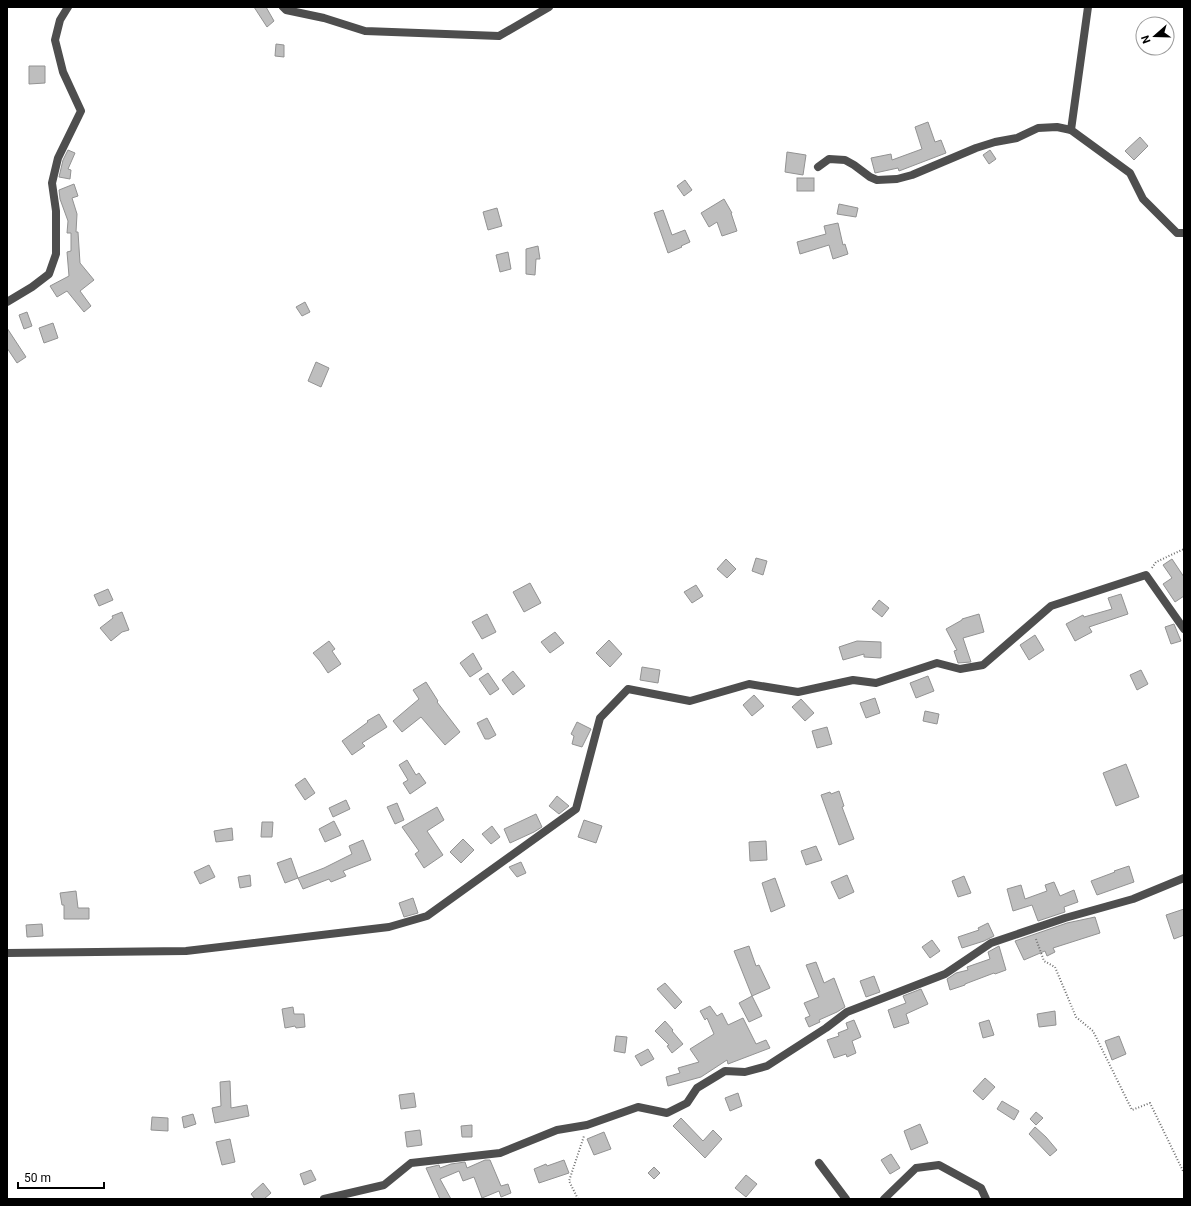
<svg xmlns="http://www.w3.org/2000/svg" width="1191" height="1206" font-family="Roboto,sans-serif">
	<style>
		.building { fill: #bebebe; stroke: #929292 }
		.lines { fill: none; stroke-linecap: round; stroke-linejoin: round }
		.path { stroke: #707070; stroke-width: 2; stroke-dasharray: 1 2; stroke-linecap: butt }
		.street { stroke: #4e4e4e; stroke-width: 8 }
	</style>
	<rect width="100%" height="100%" fill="#fff"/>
	<g class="building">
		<polygon points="254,7 266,7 274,21 267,27"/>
		<polygon points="276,44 284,45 284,57 275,56"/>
		<polygon points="29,66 45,66 45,83 29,84"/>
		<polygon points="928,122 935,142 941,140 946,153 899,171 898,168 875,173 871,158 891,154 892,160 922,149 915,127"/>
		<polygon points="1140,137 1148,146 1134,160 1125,151"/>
		<polygon points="68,150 75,153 68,169 71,170 70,179 59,177 63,160"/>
		<polygon points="990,150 996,159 989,164 983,155"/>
		<polygon points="787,152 806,155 803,175 785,172"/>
		<rect x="797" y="178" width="17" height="13"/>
		<polygon points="685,180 692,190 684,196 677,186"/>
		<polygon points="74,184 78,196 72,198 77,214 76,232 78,232 80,263 94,280 80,291 91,306 84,312 67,291 57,297 50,286 69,276 67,252 71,251 71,233 67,233 68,221 60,199 59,190"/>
		<polygon points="724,199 732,213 731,213 737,231 722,236 717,222 709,227 701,213"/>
		<polygon points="839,204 858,208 856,217 837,214"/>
		<polygon points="497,208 502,226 488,230 483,212"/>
		<polygon points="663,210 672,235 685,230 690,242 681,246 682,247 668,253 654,213"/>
		<polygon points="838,223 843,245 845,244 848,254 833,259 829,245 800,254 797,242 826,234 824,226"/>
		<polygon points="538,246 540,259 536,259 535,275 526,274 526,249"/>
		<polygon points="508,252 511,269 500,272 496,255"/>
		<polygon points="305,302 310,312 302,316 296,307"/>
		<polygon points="27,312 32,326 24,329 19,315"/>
		<polygon points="53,323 58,338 44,343 39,328"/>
		<polygon points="7,328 26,357 17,363 7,348"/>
		<polygon points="316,362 329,368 321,387 308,381"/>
		<polygon points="756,558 767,561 763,575 752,571"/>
		<polygon points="726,559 736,569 727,578 717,569"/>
		<polygon points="1172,559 1184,577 1184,596 1175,602 1163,584 1172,578 1163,565"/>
		<polygon points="530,583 541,603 524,612 513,592"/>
		<polygon points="696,585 703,596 692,603 684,592"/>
		<polygon points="108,589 113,600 99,606 94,595"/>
		<polygon points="1121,594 1128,614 1089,627 1092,632 1075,641 1066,624 1083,615 1084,617 1112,609 1108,598"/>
		<polygon points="879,600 889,608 882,617 872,609"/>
		<polygon points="122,612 129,630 122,632 111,641 100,628 113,618 112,616"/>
		<polygon points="487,614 496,632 482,639 472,622"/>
		<polygon points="979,614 984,632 963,638 971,662 958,663 954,651 957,650 946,629 962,620 962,619"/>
		<polygon points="1174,624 1181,641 1171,644 1165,627"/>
		<polygon points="555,632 564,643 550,653 541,642"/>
		<polygon points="1035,635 1044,650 1029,660 1020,645"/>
		<polygon points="609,640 622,654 610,667 596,653"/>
		<polygon points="329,641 335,649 332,651 341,664 328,673 320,661 313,653"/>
		<polygon points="857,641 881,642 881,658 864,657 864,654 843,660 839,647"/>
		<polygon points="473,653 482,669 470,677 460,663"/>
		<polygon points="642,667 660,670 658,683 640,680"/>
		<polygon points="1141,670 1148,684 1137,690 1130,675"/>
		<polygon points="513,671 525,686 513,695 502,680"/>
		<polygon points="488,673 499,689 490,695 479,679"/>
		<polygon points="928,676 934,691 916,698 910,683"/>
		<polygon points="426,682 438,701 437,702 460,732 445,745 421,717 402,732 393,721 419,699 413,690"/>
		<polygon points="754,695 764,706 752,716 743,705"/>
		<polygon points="875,698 880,713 866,718 860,703"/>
		<polygon points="801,699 814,713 805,721 792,707"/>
		<polygon points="925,711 939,714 937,724 923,721"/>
		<polygon points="379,714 387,727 362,743 365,746 352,755 342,741 368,722 367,721"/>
		<polygon points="487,718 496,735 489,739 485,739 477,723"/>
		<polygon points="577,722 591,729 582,747 572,744 574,736 571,734"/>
		<polygon points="827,727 832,744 817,748 812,731"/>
		<polygon points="407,760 416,775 419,773 426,783 410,794 403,783 408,780 399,765"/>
		<polygon points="1126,764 1139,797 1116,806 1103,773"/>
		<polygon points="305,778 315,793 305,800 295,785"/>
		<polygon points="839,791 844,806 842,807 854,839 839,845 821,795 830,792 831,794"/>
		<polygon points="557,796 569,806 559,814 549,806"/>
		<polygon points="346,800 350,809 333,817 329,808"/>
		<polygon points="397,803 404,820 395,824 387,807"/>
		<polygon points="437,807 444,820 427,831 443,855 424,868 415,854 419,851 402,827"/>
		<polygon points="536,814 542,827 534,832 510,843 504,829"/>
		<polygon points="584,820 602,826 596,843 578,837"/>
		<polygon points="334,821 341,835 325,842 319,829"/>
		<polygon points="262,822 273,822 272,837 261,837"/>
		<polygon points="492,826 500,837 491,844 482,834"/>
		<polygon points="232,828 233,840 216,842 214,831"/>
		<polygon points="463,839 474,850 461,863 450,852"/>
		<polygon points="363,840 371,860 343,871 346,876 331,882 329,879 303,889 298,878 324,868 352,854 349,846"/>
		<polygon points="766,841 767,860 750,861 749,842"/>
		<polygon points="816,846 822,860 806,865 801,851"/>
		<polygon points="291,858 298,878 285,883 277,863"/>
		<polygon points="521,862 526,873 517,877 509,867"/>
		<polygon points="209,865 215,877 200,884 194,872"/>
		<polygon points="1129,866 1134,882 1097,895 1091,881 1115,872 1114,871"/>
		<polygon points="250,875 251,886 240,888 238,877"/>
		<polygon points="847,875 854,892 839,899 831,882"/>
		<polygon points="964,876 971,893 958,897 952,881"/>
		<polygon points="775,878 785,906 771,912 762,883"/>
		<polygon points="1054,882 1060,896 1074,890 1078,902 1064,907 1065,912 1038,921 1032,905 1013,911 1007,889 1021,885 1025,899 1047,891 1045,885"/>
		<polygon points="76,891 78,908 89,908 89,919 64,919 64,905 62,905 60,893"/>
		<polygon points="413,898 418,913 404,917 399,903"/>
		<polygon points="1184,909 1184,935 1174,939 1166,915"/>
		<polygon points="1095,917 1100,933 1053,948 1055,952 1047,956 1045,951 1024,960 1015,941 1067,923"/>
		<polygon points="988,923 994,936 984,941 962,948 958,937 979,930 978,928"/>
		<polygon points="42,924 43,936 27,937 26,925"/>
		<polygon points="932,940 940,951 930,958 922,947"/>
		<polygon points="749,946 756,966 759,965 770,988 752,996 734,951"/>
		<polygon points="999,946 1006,970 995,974 994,973 965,984 965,985 950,990 947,979 956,973 968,970 967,967 990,959 988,952"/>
		<polygon points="816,962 824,983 834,978 845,1007 837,1012 819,1020 820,1022 809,1027 805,1018 810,1016 804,1003 819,997 806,965"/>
		<polygon points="874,976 880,992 866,997 860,981"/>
		<polygon points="665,983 682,1002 675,1009 657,989"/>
		<polygon points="921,989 928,1004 906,1014 909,1023 894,1028 888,1010 906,1003 903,996"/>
		<polygon points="752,996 762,1016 749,1022 739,1003"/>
		<polygon points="710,1006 717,1016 722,1013 728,1025 743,1018 756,1044 766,1040 770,1048 728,1064 727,1060 701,1077 668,1086 666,1077 680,1073 678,1068 699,1062 690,1049 714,1034 707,1018 705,1020 700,1011"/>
		<polygon points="293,1007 294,1014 304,1014 305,1027 296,1028 295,1026 285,1028 282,1009"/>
		<polygon points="1055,1011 1056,1025 1039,1027 1037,1014"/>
		<polygon points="854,1020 861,1037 852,1041 856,1053 847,1057 846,1054 834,1058 827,1040 839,1036 838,1033 848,1029 846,1023"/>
		<polygon points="989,1020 994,1035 983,1038 979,1023"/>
		<polygon points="665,1021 673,1030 672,1031 683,1044 672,1053 667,1046 669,1045 655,1031"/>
		<polygon points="616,1036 627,1037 625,1053 614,1051"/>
		<polygon points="1119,1036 1126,1054 1112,1060 1105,1041"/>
		<polygon points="648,1049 654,1059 641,1066 635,1056"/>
		<polygon points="985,1078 995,1087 983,1100 973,1091"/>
		<polygon points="230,1081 231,1108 247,1105 249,1116 215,1123 212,1108 221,1106 220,1082"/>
		<polygon points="414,1093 416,1107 401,1109 399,1095"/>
		<polygon points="738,1093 742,1106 730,1111 725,1098"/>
		<polygon points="1002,1101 1019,1111 1014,1120 997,1109"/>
		<polygon points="1036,1112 1043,1118 1036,1125 1030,1119"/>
		<polygon points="193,1114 196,1124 184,1128 182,1117"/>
		<polygon points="152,1117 168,1118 168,1131 151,1130"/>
		<polygon points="681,1118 703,1141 713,1130 722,1139 705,1158 673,1126"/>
		<polygon points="920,1124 928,1143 911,1150 904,1131"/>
		<polygon points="472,1125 472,1137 462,1137 461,1126"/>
		<polygon points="1035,1127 1046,1137 1057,1150 1050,1156 1029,1134"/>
		<polygon points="420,1130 422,1145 407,1147 405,1132"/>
		<polygon points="604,1132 611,1149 594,1155 587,1139"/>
		<polygon points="230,1139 235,1162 222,1165 216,1142"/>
		<polygon points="891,1154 900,1168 890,1174 881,1160"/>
		<polygon points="485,1160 490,1160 501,1186 508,1184 511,1193 501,1197 499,1191 482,1198 474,1177 463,1181 459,1171 440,1179 451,1199 440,1199 426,1168 439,1165 440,1168 451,1164 465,1162 467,1168"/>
		<polygon points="564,1160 569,1173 539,1183 534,1169 546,1164 547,1166"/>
		<polygon points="654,1167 660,1173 654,1179 648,1173"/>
		<polygon points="311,1170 316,1180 304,1185 300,1174"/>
		<polygon points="746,1175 757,1184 746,1197 735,1188"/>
		<polygon points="263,1183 271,1193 264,1199 255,1199 251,1194"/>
	</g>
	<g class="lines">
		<g class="path">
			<polyline points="1152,568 1156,562 1184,549"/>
			<polyline points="1036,939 1044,961 1055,967 1076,1017 1093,1031 1132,1110 1150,1103 1184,1173"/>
			<polyline points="578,1199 569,1181 584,1136"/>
		</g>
		<g class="street">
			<polyline points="283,7 286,10 324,18 365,31 499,36 549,7"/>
			<polyline points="1088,7 1071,130 1130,173 1143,199 1177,233 1184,233"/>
			<polyline points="818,167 829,159 845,160 854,165 870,177 877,180 897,179 912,175 976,148 995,142 1017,138 1038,128 1057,127 1071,130"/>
			<polyline points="7,302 32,287 49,274 56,254 56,211 52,183 58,158 81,111 63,72 55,40 60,20 68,7"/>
			<polyline points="7,953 186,951 389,927 427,916 576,809 600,718 628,689 690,701 749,684 798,692 853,680 876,683 937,663 960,669 983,665 1051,606 1146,575 1184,629"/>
			<polyline points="819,1163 846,1199"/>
			<polyline points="324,1199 384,1185 411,1163 500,1153 557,1130 587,1125 638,1107 667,1113 687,1103 697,1088 725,1071 745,1072 767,1066 826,1028 847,1012 945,974 991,943 1065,918 1133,899 1184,878"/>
			<polyline points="884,1199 916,1168 939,1165 981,1188 986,1199"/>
		</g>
	</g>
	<rect width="1191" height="1206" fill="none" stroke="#000000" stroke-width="16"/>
	<g transform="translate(1155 36) rotate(250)"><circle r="19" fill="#ffffff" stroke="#999999"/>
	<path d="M0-3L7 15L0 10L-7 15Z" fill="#000000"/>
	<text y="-6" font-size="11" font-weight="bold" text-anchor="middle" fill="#000000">N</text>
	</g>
	<path d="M18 1182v6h86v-6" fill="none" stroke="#000000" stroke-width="2"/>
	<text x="24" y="1182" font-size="12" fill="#000000" stroke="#ffffff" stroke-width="3" paint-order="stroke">50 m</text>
</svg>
